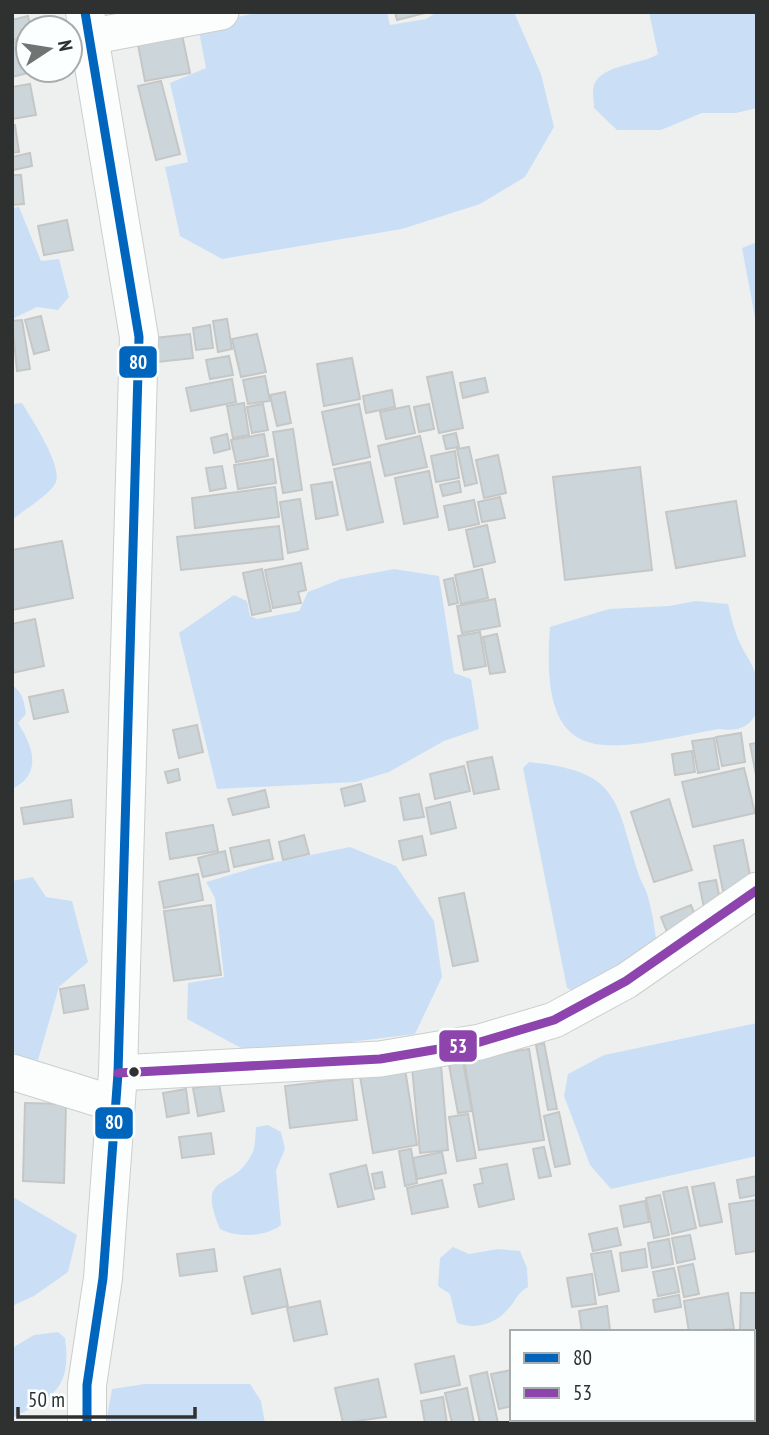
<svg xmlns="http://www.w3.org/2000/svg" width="769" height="1435" font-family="'PT Sans Narrow',sans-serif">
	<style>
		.water { fill: #cadff6 }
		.building { fill: #ccd6da; stroke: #c5c7c7; stroke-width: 2 }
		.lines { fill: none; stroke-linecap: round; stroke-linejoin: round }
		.minor-casing { stroke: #cccece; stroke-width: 37 }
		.highway-casing { stroke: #cccece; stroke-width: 40 }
		.minor { stroke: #fcfdfd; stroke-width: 35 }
		.highway { stroke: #fcfdfd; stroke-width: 38 }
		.bus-1-casing { stroke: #fbffff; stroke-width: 14 }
		.bus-2-casing { stroke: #fbffff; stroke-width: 14 }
		.bus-1 { stroke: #0065bd; stroke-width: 9 }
		.bus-2 { stroke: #8e44ad; stroke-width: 9 }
		.bus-dot { fill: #2f3030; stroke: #fbffff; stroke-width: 2.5 }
		.line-badge { stroke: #fbffff; stroke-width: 2.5 }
		.badge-label { font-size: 19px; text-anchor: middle; font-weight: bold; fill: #fff }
	</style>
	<rect width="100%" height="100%" fill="#eef0f0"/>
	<g class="water">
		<polygon points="261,12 387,12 390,25 426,19 437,12 514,12 541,74 554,127 525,177 480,204 402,229 222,259 180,236 165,167 188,162 170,83 206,68 198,26"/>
		<path d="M649 12H757V108L736 113H702L661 130H617L594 108C594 101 592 91 594 85 602 64 641 65 658 54Z"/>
		<polygon points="19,207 41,261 59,259 69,297 58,310 37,307 12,319 12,208"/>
		<polygon points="757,242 757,328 742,248"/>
		<path d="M22 403C31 418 65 469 55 484 47 497 25 509 12 520V404Z"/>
		<polygon points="394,569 439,576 454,673 471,679 479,729 444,741 389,772 356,782 217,789 179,633 234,595 247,601 250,616 257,619 299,611 308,592 341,579"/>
		<path d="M696 601 728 604C731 616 734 630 739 641 744 653 753 663 756 676 764 707 756 735 719 729 611 748 538 780 550 627L609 609 669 606Z"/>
		<path d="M12 685C23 693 24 701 26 714L18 723C33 746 43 774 12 789Z"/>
		<path d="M529 762C619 771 615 798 638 872 640 881 646 888 648 897 653 914 655 933 658 950L575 992 567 988 523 768Z"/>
		<polygon points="350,847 396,866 434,921 442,977 415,1034 285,1050 243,1049 187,1019 188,983 224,977 215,898 206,882 267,864"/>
		<polygon points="33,877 46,897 72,901 88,962 59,987 38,1060 19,1057 12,1050 12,881"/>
		<polygon points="757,1023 757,1156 611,1189 590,1165 564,1096 568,1074 604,1055"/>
		<path d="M268 1125 281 1132 285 1149 276 1170 281 1225C266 1237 237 1238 220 1229 196 1172 230 1191 249 1159 256 1149 255 1139 256 1127Z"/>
		<polygon points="12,1183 13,1197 77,1235 68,1272 34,1296 12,1306"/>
		<path d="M453 1247 469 1254 498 1249 520 1251 527 1268 528 1287C517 1293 517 1299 509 1308 496 1324 476 1330 457 1323L450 1294 438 1286 440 1258Z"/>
		<path d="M58 1332 65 1338C72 1388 53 1398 12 1418V1348L34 1335Z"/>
		<polygon points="144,1384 250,1384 261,1401 265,1423 106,1423 112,1389"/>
	</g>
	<g class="building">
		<polygon points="395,12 429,12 397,20"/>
		<polygon points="28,16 31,28 28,28 28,36 12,40 12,20"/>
		<polygon points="180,25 190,73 145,81 136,34"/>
		<polygon points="25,39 28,70 32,72 12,77 12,42"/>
		<polygon points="161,81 180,154 156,160 138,86"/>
		<polygon points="30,84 36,115 12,119 12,87"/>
		<polygon points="12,125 15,125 19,152 12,153"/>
		<polygon points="30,153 32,166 13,170 12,157"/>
		<polygon points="12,175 21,175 24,204 12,205"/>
		<polygon points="67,220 73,250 44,255 38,226"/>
		<polygon points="41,316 49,350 34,354 25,320"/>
		<polygon points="227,319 232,349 218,352 213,321"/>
		<polygon points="22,320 30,369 17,371 12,321"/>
		<polygon points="210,325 213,348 196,350 193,328"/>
		<polygon points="190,334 193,358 158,362 155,338"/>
		<polygon points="257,334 266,372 241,377 232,339"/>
		<polygon points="229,356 233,375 210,379 206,360"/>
		<polygon points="352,358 360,399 324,406 317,364"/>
		<polygon points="452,372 463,428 439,433 427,377"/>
		<polygon points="265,376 270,401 248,404 243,380"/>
		<polygon points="485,378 488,392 463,398 460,383"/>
		<polygon points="232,379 236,402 191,411 186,388"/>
		<polygon points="392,390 395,407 366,413 363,396"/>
		<polygon points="285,392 291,423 277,426 270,395"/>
		<polygon points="244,403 249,435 233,438 227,406"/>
		<polygon points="263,404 268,430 252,433 247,407"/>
		<polygon points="359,404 370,457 333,465 322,412"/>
		<polygon points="429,404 434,429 419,432 414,407"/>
		<polygon points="409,406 415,433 386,439 380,412"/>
		<polygon points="293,429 302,490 283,493 273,432"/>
		<polygon points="456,433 459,447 446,449 443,436"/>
		<polygon points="227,434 230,449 214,453 211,438"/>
		<polygon points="264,434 268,456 236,462 231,440"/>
		<polygon points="420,436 427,467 385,476 378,446"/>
		<polygon points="469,447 477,483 465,486 457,449"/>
		<polygon points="455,451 459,478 436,482 431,456"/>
		<polygon points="498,455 506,493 484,498 476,460"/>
		<polygon points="273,459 276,483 238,489 234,465"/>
		<polygon points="370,462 383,522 347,530 334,469"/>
		<polygon points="222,466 226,488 210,491 206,468"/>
		<polygon points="640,467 652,570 565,580 553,477"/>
		<polygon points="429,471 438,517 404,524 395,478"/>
		<polygon points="459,481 461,492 443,496 440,485"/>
		<polygon points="332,482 338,515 316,519 311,485"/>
		<polygon points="275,487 279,517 195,528 192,498"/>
		<polygon points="500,497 505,518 482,522 478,502"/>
		<polygon points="300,499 308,549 288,553 280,502"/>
		<polygon points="474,500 479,524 449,530 444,506"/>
		<polygon points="736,501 745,556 676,568 666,512"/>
		<polygon points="487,525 495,562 474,567 466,530"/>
		<polygon points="279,526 283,559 181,570 177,537"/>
		<polygon points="62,541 73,598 12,610 12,550"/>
		<polygon points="301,563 306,590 298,592 301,603 273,608 265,570"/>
		<polygon points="262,569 271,611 252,615 243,573"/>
		<polygon points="482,569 488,598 461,604 455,575"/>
		<polygon points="453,578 458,603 449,605 444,580"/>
		<polygon points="495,599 500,626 462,633 457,606"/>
		<polygon points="35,619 44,666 12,673 12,624"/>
		<polygon points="480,632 486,666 464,670 458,636"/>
		<polygon points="497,634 505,672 490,674 483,637"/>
		<polygon points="63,690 68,712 34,719 29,697"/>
		<polygon points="197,725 203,752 179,758 173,730"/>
		<polygon points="741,733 745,762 722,766 716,737"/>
		<polygon points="714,738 719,769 698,773 692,741"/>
		<polygon points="757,743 757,774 756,775 750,744"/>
		<polygon points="692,751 695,772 675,775 672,754"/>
		<polygon points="492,757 499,789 474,794 467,762"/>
		<polygon points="464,766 470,791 435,799 430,774"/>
		<polygon points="744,768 755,813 693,827 682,782"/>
		<polygon points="178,769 180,780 168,783 165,772"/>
		<polygon points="361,784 365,801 345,806 341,789"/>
		<polygon points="265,790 269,807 233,815 228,799"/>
		<polygon points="419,794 424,817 404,820 400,798"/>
		<polygon points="669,799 692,870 654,882 631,812"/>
		<polygon points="71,800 73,817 24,824 21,808"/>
		<polygon points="450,802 456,828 431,834 426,808"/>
		<polygon points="213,825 218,851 170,859 166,833"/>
		<polygon points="304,835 309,854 283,860 279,842"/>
		<polygon points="422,836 426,855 403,860 399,841"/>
		<polygon points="269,840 273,859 234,867 230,848"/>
		<polygon points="743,840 752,885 723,891 714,846"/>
		<polygon points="225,851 229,871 203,877 198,858"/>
		<polygon points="198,874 203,900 164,908 159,882"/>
		<polygon points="716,880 721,905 704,908 699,883"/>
		<polygon points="464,893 478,961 453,966 439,898"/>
		<polygon points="211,905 221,975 174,981 164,911"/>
		<polygon points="691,905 697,920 667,932 661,917"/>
		<polygon points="84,985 88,1009 64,1013 60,989"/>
		<polygon points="544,1043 557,1109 548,1110 536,1045"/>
		<polygon points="529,1049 544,1140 479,1150 464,1059"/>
		<polygon points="463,1062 472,1111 458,1113 449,1065"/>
		<polygon points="441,1065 448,1150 420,1153 412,1067"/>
		<polygon points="405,1069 417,1145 373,1153 360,1076"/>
		<polygon points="352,1078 357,1120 290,1128 285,1086"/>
		<polygon points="219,1084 224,1111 198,1116 193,1088"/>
		<polygon points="186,1089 189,1113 167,1117 163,1093"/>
		<polygon points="25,1103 66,1104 64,1183 23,1181"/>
		<polygon points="559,1112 570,1164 555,1167 544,1116"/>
		<polygon points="468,1114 476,1158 457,1161 449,1117"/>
		<polygon points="211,1133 214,1154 182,1158 179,1137"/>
		<polygon points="544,1147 551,1176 539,1178 533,1149"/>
		<polygon points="411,1149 417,1183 405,1186 399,1151"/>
		<polygon points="442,1152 446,1173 417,1179 413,1158"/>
		<polygon points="507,1164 514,1199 479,1207 474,1185 483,1183 480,1169"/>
		<polygon points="366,1165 374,1199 338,1207 330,1174"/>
		<polygon points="382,1172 385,1187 375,1189 372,1174"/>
		<polygon points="757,1176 757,1195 740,1198 737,1180"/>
		<polygon points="442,1180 448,1207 412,1214 407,1188"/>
		<polygon points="714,1183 722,1222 700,1226 692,1187"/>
		<polygon points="687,1187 696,1228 672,1234 663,1192"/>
		<polygon points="660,1195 669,1235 654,1238 646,1198"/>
		<polygon points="757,1200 757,1251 736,1254 729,1204"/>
		<polygon points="645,1201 649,1222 624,1227 620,1206"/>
		<polygon points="617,1228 621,1245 593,1251 589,1234"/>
		<polygon points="690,1235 695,1259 677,1263 672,1238"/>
		<polygon points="669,1239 673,1264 652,1268 648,1243"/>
		<polygon points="214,1249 217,1271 180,1276 177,1254"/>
		<polygon points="645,1249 647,1267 622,1271 620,1253"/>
		<polygon points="611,1251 619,1291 599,1295 591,1254"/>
		<polygon points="693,1264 699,1294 684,1297 678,1267"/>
		<polygon points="674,1268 679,1292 658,1296 653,1272"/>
		<polygon points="280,1269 288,1306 252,1314 244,1277"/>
		<polygon points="592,1274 596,1304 572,1307 567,1278"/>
		<polygon points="728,1293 734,1329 689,1332 684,1301"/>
		<polygon points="741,1293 757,1293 757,1365 753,1365 753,1332 740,1332"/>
		<polygon points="679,1295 681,1307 655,1312 653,1300"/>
		<polygon points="320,1301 327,1334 294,1341 287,1308"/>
		<polygon points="607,1306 610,1330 582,1332 579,1311"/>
		<polygon points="454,1356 460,1385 421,1393 415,1364"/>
		<polygon points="512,1370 512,1406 499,1409 491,1374"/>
		<polygon points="487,1372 498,1423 480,1423 470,1376"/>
		<polygon points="378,1379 386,1417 343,1423 335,1388"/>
		<polygon points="467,1388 474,1423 452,1423 445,1393"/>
		<polygon points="443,1397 447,1423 425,1423 421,1401"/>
		<polygon points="753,1402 757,1402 757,1423 745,1423 745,1419 753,1419"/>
		<polygon points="658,1419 684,1419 685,1423 642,1423"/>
		<polygon points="701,1419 743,1419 744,1423 702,1423"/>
	</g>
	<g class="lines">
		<g class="minor-casing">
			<g id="minor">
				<polyline points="89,37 221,12"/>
				<polyline points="12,1072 115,1104"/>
				<polyline points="118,1073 380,1059 480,1042 554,1020 626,981 757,890"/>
			</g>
		</g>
		<g class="highway-casing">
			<polyline id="highway" points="85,12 139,337 118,1073 103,1278 87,1385 87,1423"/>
		</g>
		<use href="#minor" class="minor"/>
		<use href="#highway" class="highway"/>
		<g class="bus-1-casing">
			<polyline id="bus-1" points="85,12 139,337 118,1073 103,1278 87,1385 87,1423"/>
		</g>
		<g class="bus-2-casing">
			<polyline id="bus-2" points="118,1073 380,1059 480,1042 554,1020 626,981 757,890"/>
		</g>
		<use href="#bus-1" class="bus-1"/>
		<use href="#bus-2" class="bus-2"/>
	</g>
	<circle class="bus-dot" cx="134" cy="1072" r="6"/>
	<g class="line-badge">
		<rect x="118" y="345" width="40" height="34" rx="7" fill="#0065bd"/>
		<rect x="438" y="1029" width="40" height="34" rx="7" fill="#8e44ad"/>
		<rect x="94" y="1106" width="40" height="34" rx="7" fill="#0065bd"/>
	</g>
	<g class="badge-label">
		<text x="138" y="369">80</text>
		<text x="458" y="1053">53</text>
		<text x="114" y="1129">80</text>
	</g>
	<rect width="769" height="1435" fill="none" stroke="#2f3030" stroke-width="28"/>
	<rect x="510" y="1330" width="245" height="91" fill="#fbffff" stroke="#a9acac" stroke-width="2"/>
	<rect x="524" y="1353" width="35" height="10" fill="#0065bd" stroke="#a9acac" stroke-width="2"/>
	<text x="573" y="1365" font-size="21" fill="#2f3030">80</text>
	<rect x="524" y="1388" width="35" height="10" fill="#8e44ad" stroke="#a9acac" stroke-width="2"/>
	<text x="573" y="1400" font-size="21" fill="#2f3030">53</text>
	<g transform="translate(49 49) rotate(78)"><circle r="33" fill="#fbffff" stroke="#a9acac" stroke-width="2"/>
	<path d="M0-5L12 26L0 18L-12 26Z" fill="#727373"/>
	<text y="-10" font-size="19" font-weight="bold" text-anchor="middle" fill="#2f3030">N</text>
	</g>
	<path d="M18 1407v10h177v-10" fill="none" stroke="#2f3030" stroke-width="3.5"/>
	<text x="28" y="1407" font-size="21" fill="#2f3030" stroke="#fbffff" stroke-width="5" paint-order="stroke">50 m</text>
</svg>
